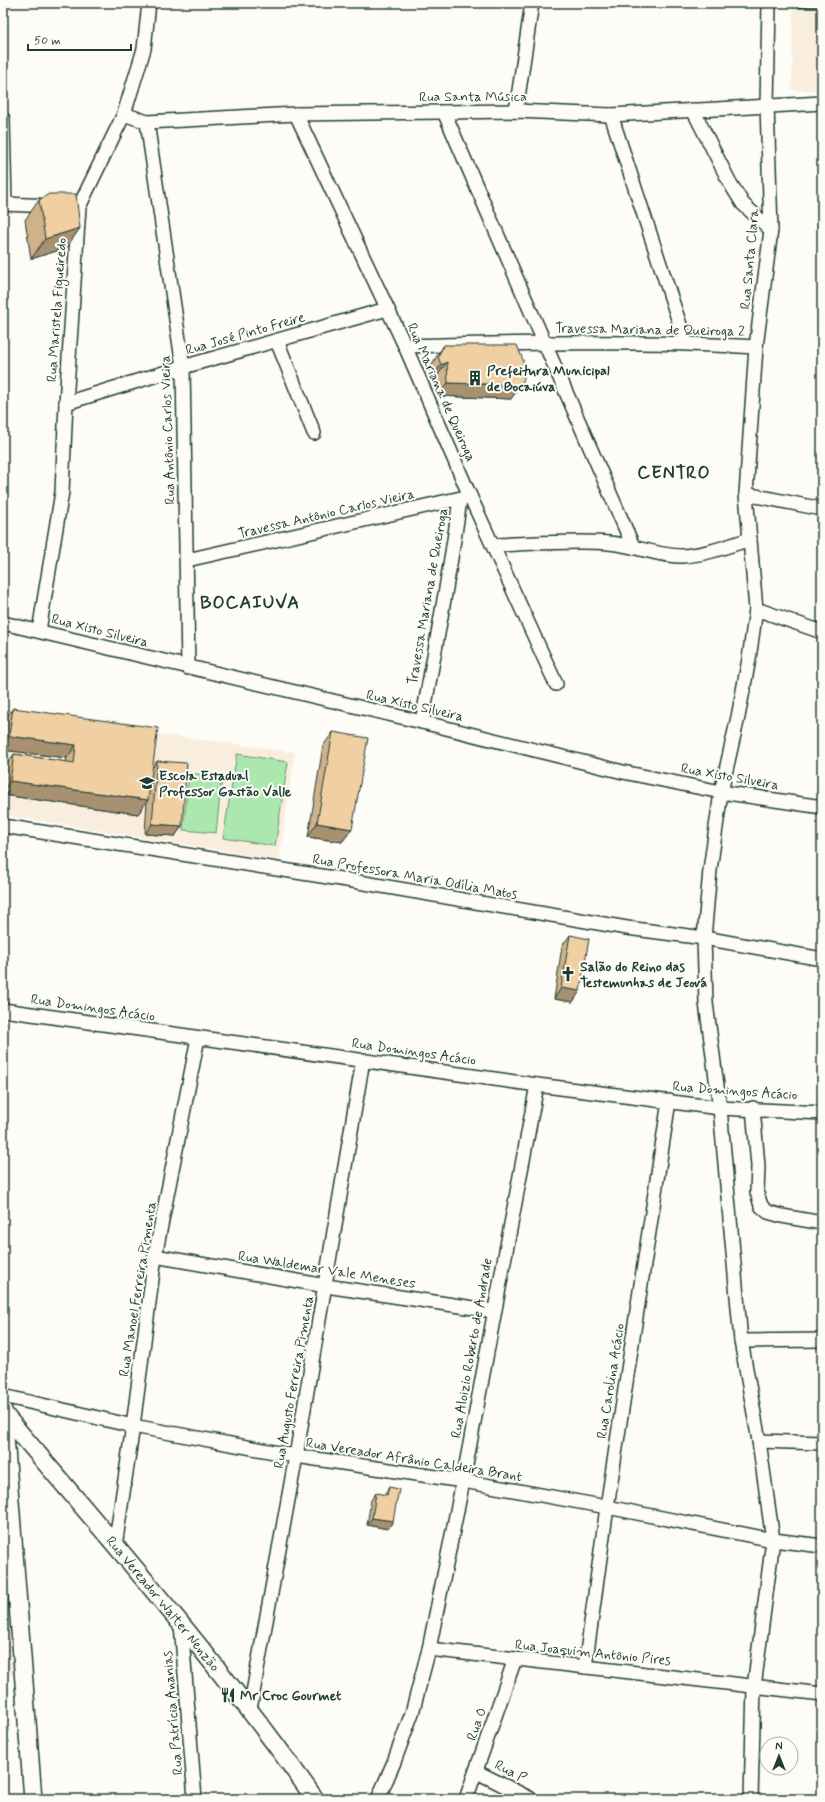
<svg xmlns="http://www.w3.org/2000/svg" width="825" height="1802" font-family="Mynerve,sans-serif">
	<style>
		.built { fill: #f9eede }
		.green { fill: #ace8ae; stroke: #669271 }
		.lines { fill: none; stroke-linecap: round; stroke-linejoin: round }
		.minor-casing { stroke: #1f3d34; stroke-width: 16 }
		.tertiary-casing { stroke: #1f3d34; stroke-width: 20 }
		.minor { stroke: #fdfcf7; stroke-width: 13 }
		.tertiary { stroke: #fdfcf7; stroke-width: 17 }
		.wall { fill: #ceb28b; stroke: #1f3d34 }
		.shaded-wall { fill: #a89171; stroke: #1f3d34 }
		.building { fill: #f0cfa2; stroke: #1f3d34 }
		.labels { text-anchor: middle; stroke-width: 4; stroke-linejoin: round; paint-order: stroke }
		.street-label { font-size: 14px; fill: #1f3d34; stroke: #fdfcf7 }
		.poi-label { font-size: 14px; font-weight: bold; fill: #1f3d34; stroke: #fdfcf7; text-anchor: start }
		.district-label { font-size: 18px; font-weight: bold; letter-spacing: 1px; fill: #1f3d34; stroke: #fdfcf7 }
	</style>
	<rect width="100%" height="100%" fill="#fdfcf7"/>
	<filter id="ink" filterUnits="userSpaceOnUse"><feTurbulence type="fractalNoise" baseFrequency=".025" numOctaves="2"/><feDisplacementMap in="SourceGraphic" scale="8" xChannelSelector="R" yChannelSelector="G"/><feConvolveMatrix kernelMatrix="1 2 1 2 8 2 1 2 1" color-interpolation-filters="sRGB"/></filter>
	<g filter="url(#ink)">
		<g class="built">
			<polygon points="793,3 822,3 822,90 792,90"/>
			<polygon points="3,722 164,735 295,752 279,860 3,815"/>
			<polygon points="3,1546 15,1674 3,1675"/>
		</g>
		<g class="green">
			<polygon points="237,754 288,762 275,846 223,838"/>
			<polygon points="189,773 222,777 216,833 183,830"/>
		</g>
		<g class="lines">
			<g class="minor-casing">
				<g id="minor">
					<polyline points="693,110 730,183 743,204 771,230"/>
					<polyline points="516,111 532,3"/>
					<polyline points="444,112 633,546"/>
					<polyline points="124,114 147,122 296,114 516,111 611,115 822,103"/>
					<polyline points="296,114 405,346 470,496 556,684"/>
					<polyline points="611,115 686,343"/>
					<polyline points="3,119 5,204"/>
					<polyline points="147,122 183,367 188,668"/>
					<polyline points="3,204 53,206"/>
					<polyline points="277,341 314,433"/>
					<path d="M405 346C522 343 639 340 756 347"/>
					<polyline points="66,403 183,367 387,309"/>
					<polyline points="746,494 822,509"/>
					<path d="M493 545C531 544 571 540 609 543 634 545 657 556 682 556 705 555 728 546 750 539"/>
					<polyline points="187,560 470,496"/>
					<polyline points="756,609 822,632"/>
					<polyline points="3,623 422,722 623,772 721,792 822,807"/>
					<polyline points="39,631 62,492 66,403 79,207 124,114 144,49 149,3"/>
					<path d="M422 722C435 648 450 574 460 499"/>
					<polyline points="3,826 347,880 627,928 704,938 822,959"/>
					<polyline points="3,1010 537,1085 720,1108 822,1113"/>
					<polyline points="753,1108 758,1166 757,1192 761,1206 768,1212 782,1216 822,1223"/>
					<polyline points="155,1256 326,1286 494,1311"/>
					<polyline points="741,1341 822,1340"/>
					<polyline points="3,1396 133,1426 296,1456 463,1481 607,1507 773,1540 822,1546"/>
					<polyline points="759,1441 822,1443"/>
					<polyline points="115,1546 133,1426 155,1256 198,1038"/>
					<polyline points="181,1624 195,1799"/>
					<polyline points="429,1649 822,1694"/>
					<polyline points="585,1667 607,1507 669,1101"/>
					<polyline points="250,1709 296,1456 363,1060"/>
					<polyline points="477,1772 531,1799"/>
					<polyline points="378,1799 394,1762 412,1713 429,1649 463,1481 537,1085"/>
					<polyline points="466,1799 515,1659"/>
					<polyline points="751,1799 754,1687 773,1540 759,1441 741,1341 720,1108 706,1003 704,938 710,870 721,792 738,717 749,659 756,609 746,494 756,347 771,230 767,105 769,3"/>
				</g>
			</g>
			<g class="tertiary-casing">
				<g id="tertiary">
					<polyline points="3,1410 33,1799"/>
					<path id="s1" d="M3 1413C110 1539 220 1664 315 1799"/>
				</g>
			</g>
			<use href="#minor" class="minor"/>
			<use href="#tertiary" class="tertiary"/>
		</g>
		<g class="wall">
			<rect x="793" y="3" width="29" height="4"/>
			<polygon points="39,200 80,228 66,248 31,259 25,220"/>
			<polygon points="444,345 511,399 438,396 437,376 431,379 429,370 435,359"/>
			<polygon points="13,708 153,767 157,761 182,826 175,836 145,834 147,801 138,814 3,795 3,776 4,768 14,754 66,762 67,758 3,750 3,722"/>
			<polygon points="333,732 352,829 342,842 308,837 323,746"/>
			<polygon points="570,935 573,1002 554,999 562,946"/>
			<polygon points="389,1487 393,1521 388,1529 367,1525 371,1500 376,1493 384,1495"/>
		</g>
		<g class="shaded-wall">
			<polygon points="796,3 822,3 822,7 793,7"/>
			<polygon points="80,228 66,248 31,259 45,239"/>
			<polygon points="447,362 437,376 431,379 441,365"/>
			<polygon points="448,383 521,385 511,399 438,396"/>
			<polygon points="9,736 76,745 67,758 3,750 3,745"/>
			<polygon points="10,781 148,800 138,814 3,795 3,791"/>
			<polygon points="317,823 352,829 342,842 308,837"/>
			<polygon points="152,824 182,826 175,836 145,834"/>
			<polygon points="561,988 580,991 573,1002 554,999"/>
			<polygon points="372,1518 393,1521 388,1529 367,1525"/>
		</g>
		<g class="building">
			<polygon points="49,194 76,194 80,228 45,239 39,200"/>
			<polygon points="444,345 517,345 523,360 524,379 521,385 448,383 447,362 441,365 438,356"/>
			<polygon points="13,708 158,728 148,800 10,781 14,754 74,763 76,745 9,736"/>
			<polygon points="333,732 368,738 352,829 317,823"/>
			<polygon points="157,761 187,763 182,826 152,824"/>
			<polygon points="570,935 589,939 580,991 561,988"/>
			<polygon points="389,1487 399,1489 393,1521 372,1518 376,1493 387,1495"/>
		</g>
	</g>
	<defs>
		<g id="building-bare" transform="scale(1.2)"><path d="M-4-6H4V6H1V3H-1V6H-4ZM-2.5-4.3h1.7v1.8h-1.7ZM.8-4.3h1.7v1.8H.8ZM-2.5-1h1.7V.8h-1.7ZM.8-1h1.7V.8H.8Z" fill="#1f3d34" stroke="#fdfcf7" stroke-width="2.5" paint-order="stroke"/></g>
		<g id="school-bare" transform="scale(1.2)"><path d="M0-5L7-2L0 1L-7-2ZM-4 1L0 2.5L4 1V4Q0 6-4 4Z" fill="#1f3d34" stroke="#fdfcf7" stroke-width="2.5" paint-order="stroke"/></g>
		<g id="church-bare" transform="scale(1.2)"><path d="M-1.2-6h2.4v3.5h3.3v2.4h-3.3V6h-2.4V-.1h-3.3v-2.4h3.3Z" fill="#1f3d34" stroke="#fdfcf7" stroke-width="2.5" paint-order="stroke"/></g>
		<g id="restaurant-bare" transform="scale(1.2)"><path d="M-5-6h1v4h1v-4h1v4h1v-4h1v5L-1.5 .5V6h-2V.5L-5-1ZM5-6V6H3V1.5H1.5Q1.5-4 5-6Z" fill="#1f3d34" stroke="#fdfcf7" stroke-width="2.5" paint-order="stroke"/></g>
	</defs>
	<g fill-rule="evenodd">
		<use href="#building-bare" x="475" y="378"/>
		<use href="#school-bare" x="147" y="783"/>
		<use href="#church-bare" x="568" y="974"/>
		<use href="#restaurant-bare" x="228" y="1695"/>
	</g>
	<g class="labels">
		<g class="street-label">
			<text x="473" y="101">Rua Santa Música</text>
			<text transform="translate(749 259) rotate(-85)" y="5">Rua Santa Clara</text>
			<text transform="translate(56 310) rotate(-86)" y="5">Rua Maristela Figueiredo</text>
			<text transform="translate(650 329) rotate(1)" y="5">Travessa Mariana de Queiroga 2</text>
			<text transform="translate(245 333) rotate(-16)" y="5">Rua José Pinto Freire</text>
			<text transform="translate(442 392) rotate(66)" y="5">Rua Mariana de Queiroga</text>
			<text transform="translate(167 430) rotate(-92)" y="5">Rua Antônio Carlos Vieira</text>
			<text transform="translate(326 513) rotate(-13)" y="5">Travessa Antônio Carlos Vieira</text>
			<text transform="translate(427 596) rotate(-80)" y="5">Travessa Mariana de Queiroga</text>
			<text transform="translate(100 630) rotate(14)" y="5">Rua Xisto Silveira</text>
			<text transform="translate(415 705) rotate(13)" y="5">Rua Xisto Silveira</text>
			<text transform="translate(730 776) rotate(10)" y="5">Rua Xisto Silveira</text>
			<text transform="translate(415 876) rotate(10)" y="5">Rua Professora Maria Odília Matos</text>
			<text transform="translate(93 1007) rotate(8)" y="5">Rua Domingos Acácio</text>
			<text transform="translate(414 1051) rotate(8)" y="5">Rua Domingos Acácio</text>
			<text transform="translate(735 1090) rotate(4)" y="5">Rua Domingos Acácio</text>
			<text transform="translate(327 1269) rotate(9)" y="5">Rua Waldemar Vale Meneses</text>
			<text transform="translate(137 1289) rotate(-81)" y="5">Rua Manoel Ferreira Pimenta</text>
			<text transform="translate(471 1348) rotate(-80)" y="5">Rua Aloizio Roberto de Andrade</text>
			<text transform="translate(610 1381) rotate(-81)" y="5">Rua Carolina Acácio</text>
			<text transform="translate(293 1382) rotate(-80)" y="5">Rua Augusto Ferreira Pimenta</text>
			<text transform="translate(414 1459) rotate(9)" y="5">Rua Vereador Afrânio Caldeira Brant</text>
			<text dy="5" stroke="none"><textPath href="#s1" startOffset="249">Rua Vereador Walter Nenzão</textPath></text>
			<text transform="translate(593 1652) rotate(6)" y="5">Rua Joaquim Antônio Pires</text>
			<text transform="translate(172 1713) rotate(-95)" y="5">Rua Patrícia Ananias</text>
			<text transform="translate(476 1724) rotate(-71)" y="5">Rua O</text>
			<text transform="translate(511 1771) rotate(27)" y="5">Rua P</text>
		</g>
		<g class="poi-label">
			<text x="487" y="375">Prefeitura Municipal<tspan x="487" dy="16">de Bocaiúva</tspan></text>
			<text x="159" y="780">Escola Estadual<tspan x="159" dy="16">Professor Gastão Valle</tspan></text>
			<text x="580" y="971">Salão do Reino das<tspan x="580" dy="16">Testemunhas de Jeová</tspan></text>
			<text x="240" y="1700">Mr Croc Gourmet</text>
		</g>
		<g class="district-label">
			<text x="674" y="478">CENTRO</text>
			<text x="250" y="608">BOCAIUVA</text>
		</g>
	</g>
	<rect width="825" height="1802" fill="none" stroke="#fdfcf7" stroke-width="16"/>
	<rect x="8" y="8" width="809" height="1786" fill="none" stroke="#1f3d34" stroke-width="1.5" filter="url(#ink)"/>
	<g transform="translate(779 1756)"><circle r="19" fill="#fdfcf7" stroke="#a4b0a9"/>
	<path d="M0-3L7 15L0 10L-7 15Z" fill="#1f3d34"/>
	<text y="-6" font-size="11" font-weight="bold" text-anchor="middle" fill="#1f3d34">N</text>
	</g>
	<path d="M28 44v6h103v-6" fill="none" stroke="#1f3d34" stroke-width="2"/>
	<text x="34" y="44" font-size="12" fill="#1f3d34" stroke="#fdfcf7" stroke-width="3" paint-order="stroke">50 m</text>
</svg>
